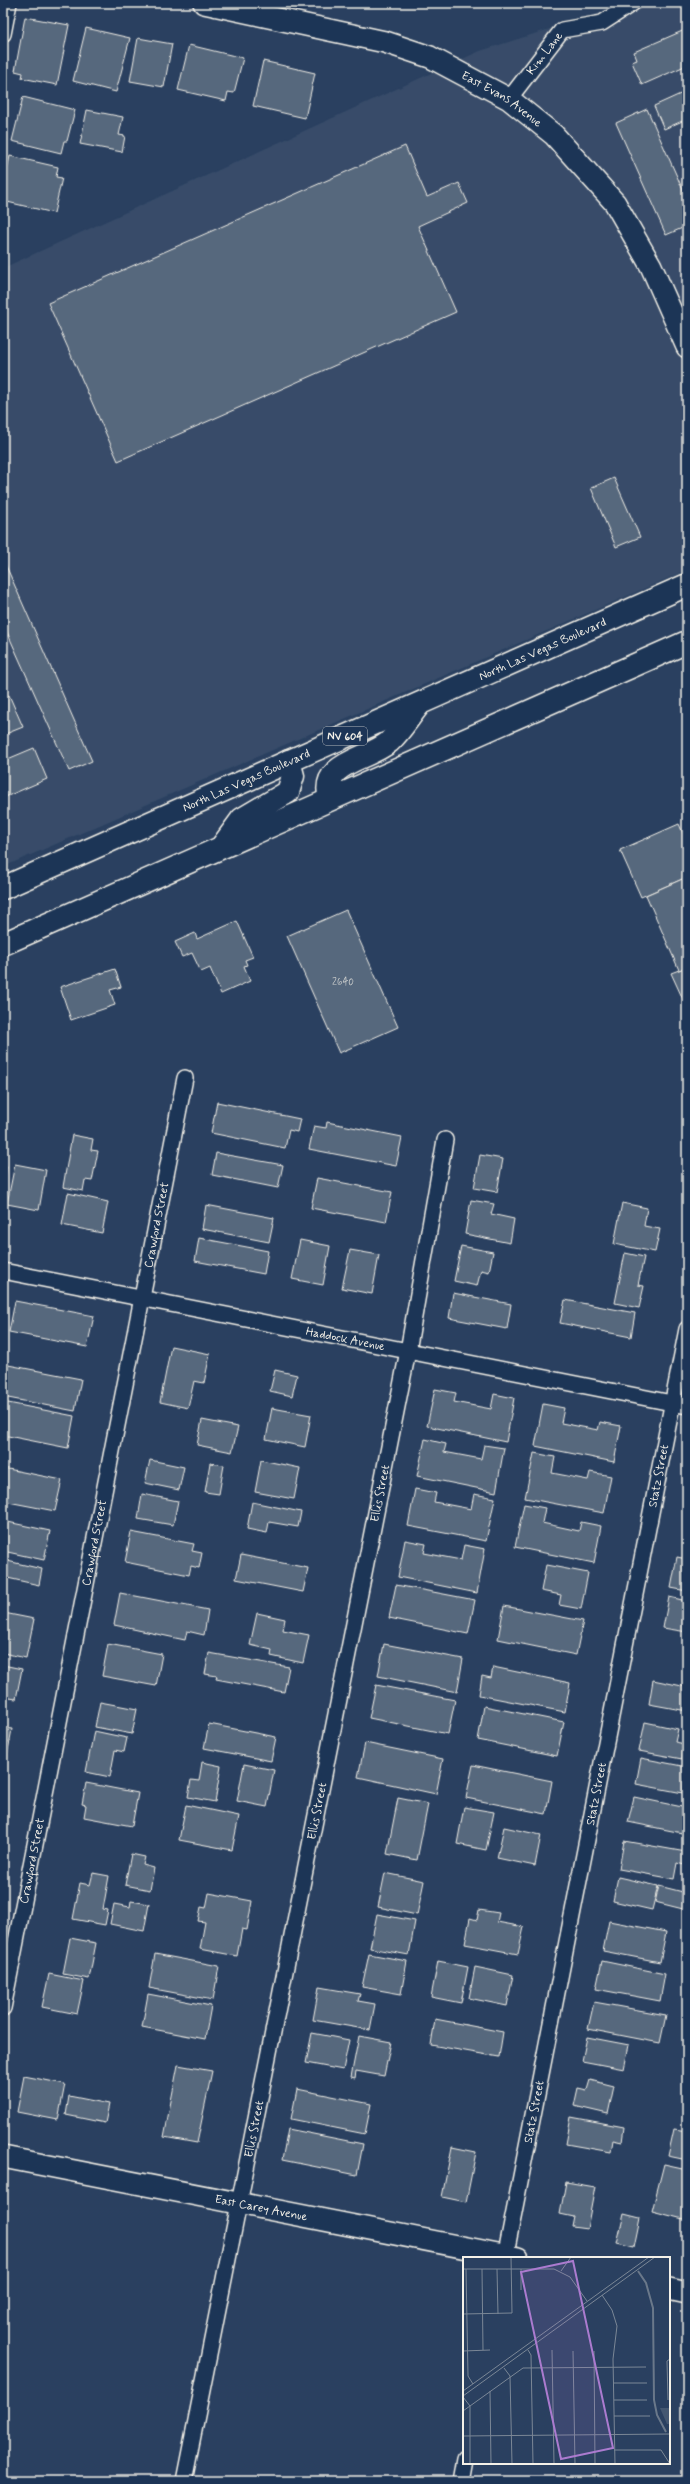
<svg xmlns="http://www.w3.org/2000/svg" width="690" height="2484" font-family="Mynerve,sans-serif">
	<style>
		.built { fill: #374c69 }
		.building { fill: #56677d; stroke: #f4f1e8 }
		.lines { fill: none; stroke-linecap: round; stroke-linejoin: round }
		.street-casing { stroke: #f4f1e8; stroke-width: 18 }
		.secondary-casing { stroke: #f4f1e8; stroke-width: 24 }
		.primary-casing { stroke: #f4f1e8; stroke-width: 25 }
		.street { stroke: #1d3557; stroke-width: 15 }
		.secondary { stroke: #1d3557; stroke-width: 21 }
		.primary { stroke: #1d3557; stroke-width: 22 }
		.labels { text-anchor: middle; stroke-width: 4; stroke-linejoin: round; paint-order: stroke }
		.number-label { font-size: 10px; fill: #cccecd }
		.shield { fill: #1d3557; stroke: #b4b9bc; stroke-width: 1 }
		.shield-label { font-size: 11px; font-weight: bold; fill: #f4f1e8 }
		.street-label { font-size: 12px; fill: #f4f1e8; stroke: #1d3557 }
		.inset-river { fill: none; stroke: #6a788a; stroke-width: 2 }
		.inset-road { fill: none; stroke: #7b8796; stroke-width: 1 }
		.view { fill: #ab7bcf; fill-opacity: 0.15; stroke: #ab7bcf; stroke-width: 2 }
		.inset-edge { fill: none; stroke: #f4f1e8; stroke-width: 2 }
	</style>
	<rect width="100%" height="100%" fill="#2a4060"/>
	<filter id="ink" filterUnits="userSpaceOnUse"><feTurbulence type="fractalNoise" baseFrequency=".025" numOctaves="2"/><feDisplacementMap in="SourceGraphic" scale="8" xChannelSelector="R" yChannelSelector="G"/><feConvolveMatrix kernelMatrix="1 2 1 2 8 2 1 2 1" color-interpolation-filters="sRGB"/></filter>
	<g filter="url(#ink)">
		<polygon class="built" points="632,3 687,3 687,570 3,867 3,268 480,51"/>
		<g class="building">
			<polygon points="25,17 69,25 57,85 22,78 23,73 15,71"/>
			<polygon points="86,28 130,38 116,92 73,81"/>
			<polygon points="687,29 687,65 642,85 632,62 637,60 634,52"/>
			<polygon points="138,38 172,44 164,87 130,81"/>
			<polygon points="189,45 243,58 234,93 228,92 226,101 178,90"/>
			<polygon points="263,61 315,73 305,118 253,106"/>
			<polygon points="687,91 687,119 664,129 654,106"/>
			<polygon points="23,97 75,110 67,141 64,141 61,153 12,141"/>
			<polygon points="647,109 687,199 687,226 666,235 616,123"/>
			<polygon points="87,110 123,117 119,135 125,136 122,152 80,144"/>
			<polygon points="405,146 427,197 459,183 468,203 418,226 456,312 118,461 48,303"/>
			<polygon points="10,156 58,167 56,177 62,178 54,213 3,201 3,187"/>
			<polygon points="614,478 640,537 616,547 591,488"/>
			<polygon points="3,559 92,761 69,771 3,623"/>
			<polygon points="9,695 23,727 3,735 3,698"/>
			<polygon points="34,748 47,779 3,798 3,761"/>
			<polygon points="679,824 687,842 687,850 685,851 687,877 641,897 620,850"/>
			<polygon points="687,877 687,967 679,970 646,895"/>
			<polygon points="346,910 398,1027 339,1053 287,936"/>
			<polygon points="237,921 253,957 245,960 247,965 244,966 250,981 221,994 210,968 201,972 192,953 182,957 175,942 195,933 197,939"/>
			<polygon points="687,967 687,1008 671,973"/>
			<polygon points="115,969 121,987 110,990 115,1005 71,1020 60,987"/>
			<polygon points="217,1102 300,1119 297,1132 289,1130 285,1148 211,1133"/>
			<polygon points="327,1122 402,1137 396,1166 309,1149 314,1126 326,1128"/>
			<polygon points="72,1135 93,1139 91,1150 98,1151 92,1181 85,1180 83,1191 63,1187"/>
			<polygon points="216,1153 283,1165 278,1188 212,1175"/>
			<polygon points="480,1155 503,1159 497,1192 474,1188"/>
			<polygon points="15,1164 46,1170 39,1210 7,1204"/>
			<polygon points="3,1165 7,1166 3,1190"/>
			<polygon points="317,1178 392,1192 386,1222 311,1208"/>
			<polygon points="68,1193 108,1202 102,1233 62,1225"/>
			<polygon points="471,1200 494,1204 491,1214 514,1219 510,1243 465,1234"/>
			<polygon points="622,1203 647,1208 644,1226 660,1229 655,1252 614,1244"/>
			<polygon points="206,1205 274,1218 269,1242 202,1229"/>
			<polygon points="199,1238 268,1251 264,1274 195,1261"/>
			<polygon points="300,1240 330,1246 323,1285 292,1279"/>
			<polygon points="461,1246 493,1252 489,1272 481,1270 477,1286 454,1281"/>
			<polygon points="350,1250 379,1255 372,1294 342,1288"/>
			<polygon points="625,1253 644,1257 638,1285 644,1286 639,1308 615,1303"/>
			<polygon points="453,1293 511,1304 507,1329 449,1318"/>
			<polygon points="565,1300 635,1313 631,1337 560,1323"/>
			<polygon points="15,1301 94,1316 87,1347 9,1332"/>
			<polygon points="171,1346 210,1354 204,1383 194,1381 188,1408 160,1402"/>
			<polygon points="3,1364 81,1379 75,1411 3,1397"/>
			<polygon points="275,1370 297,1375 292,1396 270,1391"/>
			<polygon points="435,1389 456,1393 454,1402 491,1409 494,1394 514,1398 506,1442 427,1426"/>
			<polygon points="3,1402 74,1416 68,1448 3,1435"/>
			<polygon points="543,1404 564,1408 561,1423 598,1430 600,1422 621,1426 614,1462 535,1446"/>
			<polygon points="272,1408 311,1415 305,1447 266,1439"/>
			<polygon points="202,1420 238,1427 232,1452 197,1445"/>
			<polygon points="425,1439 446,1444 444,1452 481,1459 484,1445 504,1448 496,1492 417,1476"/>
			<polygon points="534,1453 555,1457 552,1473 588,1480 590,1472 611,1476 604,1513 525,1498"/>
			<polygon points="150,1460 184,1467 179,1490 145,1483"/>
			<polygon points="261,1460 300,1468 294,1499 255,1492"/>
			<polygon points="210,1463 224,1465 219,1494 205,1492"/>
			<polygon points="3,1468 62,1480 55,1511 3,1501"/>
			<polygon points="415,1489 436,1493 434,1502 471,1509 474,1494 495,1498 486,1541 408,1526"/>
			<polygon points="142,1494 178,1501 173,1525 138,1519"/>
			<polygon points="252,1502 301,1512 298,1527 269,1522 267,1533 247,1529"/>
			<polygon points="524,1504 545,1508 542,1523 579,1531 581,1522 601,1526 594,1563 515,1547"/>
			<polygon points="3,1521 50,1531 44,1560 3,1551"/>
			<polygon points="131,1532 194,1544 192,1551 202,1553 199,1568 191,1566 189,1575 125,1562"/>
			<polygon points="405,1540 426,1544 424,1553 461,1560 464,1545 485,1549 477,1593 398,1577"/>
			<polygon points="241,1555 308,1568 303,1592 236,1579"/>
			<polygon points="677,1557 687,1559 687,1591 671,1588"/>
			<polygon points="3,1560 42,1569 39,1585 3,1577"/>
			<polygon points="546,1565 588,1573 581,1609 559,1605 561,1595 541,1591"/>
			<polygon points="396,1585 475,1600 468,1634 389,1618"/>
			<polygon points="120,1593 208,1610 204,1635 187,1631 185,1640 114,1625"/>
			<polygon points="669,1597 687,1601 687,1632 663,1628"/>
			<polygon points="504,1606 583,1621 576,1655 498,1639"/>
			<polygon points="4,1613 34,1619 26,1658 3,1653"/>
			<polygon points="257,1613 285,1619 283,1630 309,1635 303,1663 271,1656 272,1650 250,1645"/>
			<polygon points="108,1644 162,1654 156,1686 102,1676"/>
			<polygon points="384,1644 463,1659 457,1692 378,1676"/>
			<polygon points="209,1653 289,1667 284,1692 216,1679 217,1676 205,1674"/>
			<polygon points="3,1665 22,1669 16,1699 3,1697"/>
			<polygon points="493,1667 570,1683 565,1712 479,1695 482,1676 491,1678"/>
			<polygon points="653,1680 687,1687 687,1711 649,1704"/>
			<polygon points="376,1685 455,1700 448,1734 369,1718"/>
			<polygon points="100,1702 137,1709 132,1734 95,1727"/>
			<polygon points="484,1706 564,1722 557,1756 478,1740"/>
			<polygon points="645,1722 678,1729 675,1742 685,1744 682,1759 639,1751"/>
			<polygon points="209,1724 276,1737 271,1761 204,1748"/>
			<polygon points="3,1728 12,1729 6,1761 3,1761"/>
			<polygon points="94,1731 127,1738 124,1752 115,1750 110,1777 86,1772"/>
			<polygon points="365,1743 443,1759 436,1794 358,1777"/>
			<polygon points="641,1758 687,1767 683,1793 636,1784"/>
			<polygon points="202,1762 221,1766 215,1802 188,1797 191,1780 199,1781"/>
			<polygon points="244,1764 274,1770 267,1807 237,1801"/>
			<polygon points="473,1765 552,1781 546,1814 466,1798"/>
			<polygon points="86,1783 138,1793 132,1826 84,1817 86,1805 82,1804"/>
			<polygon points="634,1797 687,1808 687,1834 628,1822"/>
			<polygon points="398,1798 428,1804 417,1860 387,1854"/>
			<polygon points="186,1805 239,1816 232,1850 179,1840"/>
			<polygon points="464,1807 494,1812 486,1850 457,1844"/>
			<polygon points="504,1827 541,1835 535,1866 497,1858"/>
			<polygon points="624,1841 686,1852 684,1865 677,1863 674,1879 619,1869"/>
			<polygon points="131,1854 145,1857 143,1865 154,1868 150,1890 125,1885"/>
			<polygon points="93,1873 109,1876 103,1909 108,1910 105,1925 73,1919 80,1883 90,1885"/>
			<polygon points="385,1873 424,1881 417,1915 378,1907"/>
			<polygon points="618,1877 658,1886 652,1910 613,1901"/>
			<polygon points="659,1886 687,1893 687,1910 655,1902"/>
			<polygon points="209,1893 252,1901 247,1930 242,1929 237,1956 200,1949 205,1922 198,1921 201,1907 206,1908"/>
			<polygon points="131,1901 149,1904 144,1931 110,1924 114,1904 130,1907"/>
			<polygon points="479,1910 499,1913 497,1922 524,1927 518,1954 465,1944 470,1918 477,1920"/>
			<polygon points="377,1914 415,1921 409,1955 370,1948"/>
			<polygon points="609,1921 666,1932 660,1962 603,1951"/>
			<polygon points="70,1938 96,1943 89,1979 63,1974"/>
			<polygon points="155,1954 219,1966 213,2000 149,1988"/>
			<polygon points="369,1954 407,1961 401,1994 362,1987"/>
			<polygon points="438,1961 468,1967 461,2003 431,1997"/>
			<polygon points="602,1961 665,1974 660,2001 596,1989"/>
			<polygon points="475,1967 513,1975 507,2006 469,1998"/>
			<polygon points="49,1974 84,1981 77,2014 42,2007"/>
			<polygon points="319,1987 360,1994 358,2001 375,2004 370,2030 313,2020"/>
			<polygon points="148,1994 211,2006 205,2039 142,2027"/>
			<polygon points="594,2002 666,2015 660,2043 588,2029"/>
			<polygon points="435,2019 503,2032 499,2057 431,2045"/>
			<polygon points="312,2033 349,2040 343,2070 306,2063"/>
			<polygon points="359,2036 391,2042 384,2076 356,2071 355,2078 351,2077"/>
			<polygon points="587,2037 629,2045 624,2069 582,2061"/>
			<polygon points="178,2065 212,2071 197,2143 164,2137"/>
			<polygon points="24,2076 65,2084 58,2120 17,2112"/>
			<polygon points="590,2080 614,2086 608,2114 574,2106 578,2088 587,2090"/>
			<polygon points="297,2089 371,2104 365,2134 291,2119"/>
			<polygon points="69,2096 109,2104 105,2123 66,2115"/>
			<polygon points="571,2117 624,2127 622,2142 613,2140 611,2152 566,2144"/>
			<polygon points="288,2129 363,2144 357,2175 282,2160"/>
			<polygon points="674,2129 687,2131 687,2160 668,2156"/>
			<polygon points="452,2147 476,2152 466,2202 442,2197"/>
			<polygon points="664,2164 687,2169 687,2220 652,2211"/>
			<polygon points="566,2182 595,2187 587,2229 572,2227 574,2217 560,2214"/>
			<polygon points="624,2214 640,2218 634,2247 617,2243"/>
		</g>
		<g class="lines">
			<g class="street-casing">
				<g id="street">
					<polyline points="3,34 9,3"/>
					<path id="s1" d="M509 99 562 30 602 23 633 3"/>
					<path id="s2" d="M3 1271 687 1406"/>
					<path id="s3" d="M3 2008 185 1078"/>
					<path id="s4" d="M505 2258 687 1329"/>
					<path id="s5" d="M184 2481 408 1351 445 1140"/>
					<polyline points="460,2481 464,2459"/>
				</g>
			</g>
			<g class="secondary-casing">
				<g id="secondary">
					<path id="s6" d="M204 3 385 42 430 57 509 99 554 135 615 203 651 266 687 347"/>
					<path id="s7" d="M3 2157 518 2258"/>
					<polyline points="669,2289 687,2293"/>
				</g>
			</g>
			<g class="primary-casing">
				<g id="primary">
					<path d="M330 799C319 762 368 760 389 742 400 732 409 717 418 706"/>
					<polyline points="223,845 242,819 288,792 293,776 289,761"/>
					<path id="s8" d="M3 888 687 585"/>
					<polyline points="3,944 687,642"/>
				</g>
			</g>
			<use href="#street" class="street"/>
			<use href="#secondary" class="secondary"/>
			<use href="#primary" class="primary"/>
		</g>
	</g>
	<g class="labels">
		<g class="number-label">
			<text x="343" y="985">2640</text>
		</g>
		<rect class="shield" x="323" y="727" width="44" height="18" rx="3"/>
		<g class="shield-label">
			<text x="345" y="740">NV 604</text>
		</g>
		<g class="street-label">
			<text dy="4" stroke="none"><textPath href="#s1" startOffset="58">Kim Lane</textPath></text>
			<text dy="4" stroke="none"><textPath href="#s6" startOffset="316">East Evans Avenue</textPath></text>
			<text dy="4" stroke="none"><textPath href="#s8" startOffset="590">North Las Vegas Boulevard</textPath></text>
			<text dy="4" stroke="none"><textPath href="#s8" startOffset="266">North Las Vegas Boulevard</textPath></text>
			<text dy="4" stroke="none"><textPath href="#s3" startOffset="798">Crawford Street</textPath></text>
			<text dy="4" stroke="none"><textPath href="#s2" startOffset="349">Haddock Avenue</textPath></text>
			<text dy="4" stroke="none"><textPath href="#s4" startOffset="797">Statz Street</textPath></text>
			<text dy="4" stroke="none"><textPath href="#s5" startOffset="1007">Ellis Street</textPath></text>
			<text dy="4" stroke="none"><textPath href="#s3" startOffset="474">Crawford Street</textPath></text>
			<text dy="4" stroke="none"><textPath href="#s4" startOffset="473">Statz Street</textPath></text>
			<text dy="4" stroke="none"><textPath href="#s5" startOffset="683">Ellis Street</textPath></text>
			<text dy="4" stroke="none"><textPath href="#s3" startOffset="150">Crawford Street</textPath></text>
			<text dy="4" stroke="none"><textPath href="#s4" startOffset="149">Statz Street</textPath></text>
			<text dy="4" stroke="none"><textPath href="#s5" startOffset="359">Ellis Street</textPath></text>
			<text dy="4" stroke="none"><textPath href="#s7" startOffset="263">East Carey Avenue</textPath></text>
		</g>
	</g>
	<g transform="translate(463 2257)">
		<rect width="207" height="207" fill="#2a4060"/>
		<path d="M207 145V167H204L197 151H207Z" fill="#445771"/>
		<path class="inset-river" d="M175 14 183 26 190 51 191 143 194 158 203 175"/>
		<path class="inset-road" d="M0 12H91L107 20 124 44M3 12 5 119 10 127M19 12 20 93M34 12 35 57M98 14 108 0M58 33V12M139 38 149 53 154 69 150 102 152 207M0 57 49 56 48 0M65 93 68 98 70 207M89 93 91 207M0 94 27 93M110 94 112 207M131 94 132 207M41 111 47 119 49 207M150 126H184M0 134 186 0M27 134 28 207M0 139 192 0M0 140 7 149V207M151 143H184M205 143 204 104 207 102M0 154 60 111 183 110M151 159H187M0 179 207 177M151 193H198L207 207"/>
		<path class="view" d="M110 4 150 191 98 202 58 15Z"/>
		<rect width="207" height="207" class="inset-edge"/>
	</g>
	<rect width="690" height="2484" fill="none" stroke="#1d3557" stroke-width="16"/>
	<rect x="8" y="8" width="674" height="2468" fill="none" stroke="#f4f1e8" stroke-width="1.5" filter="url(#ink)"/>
</svg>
